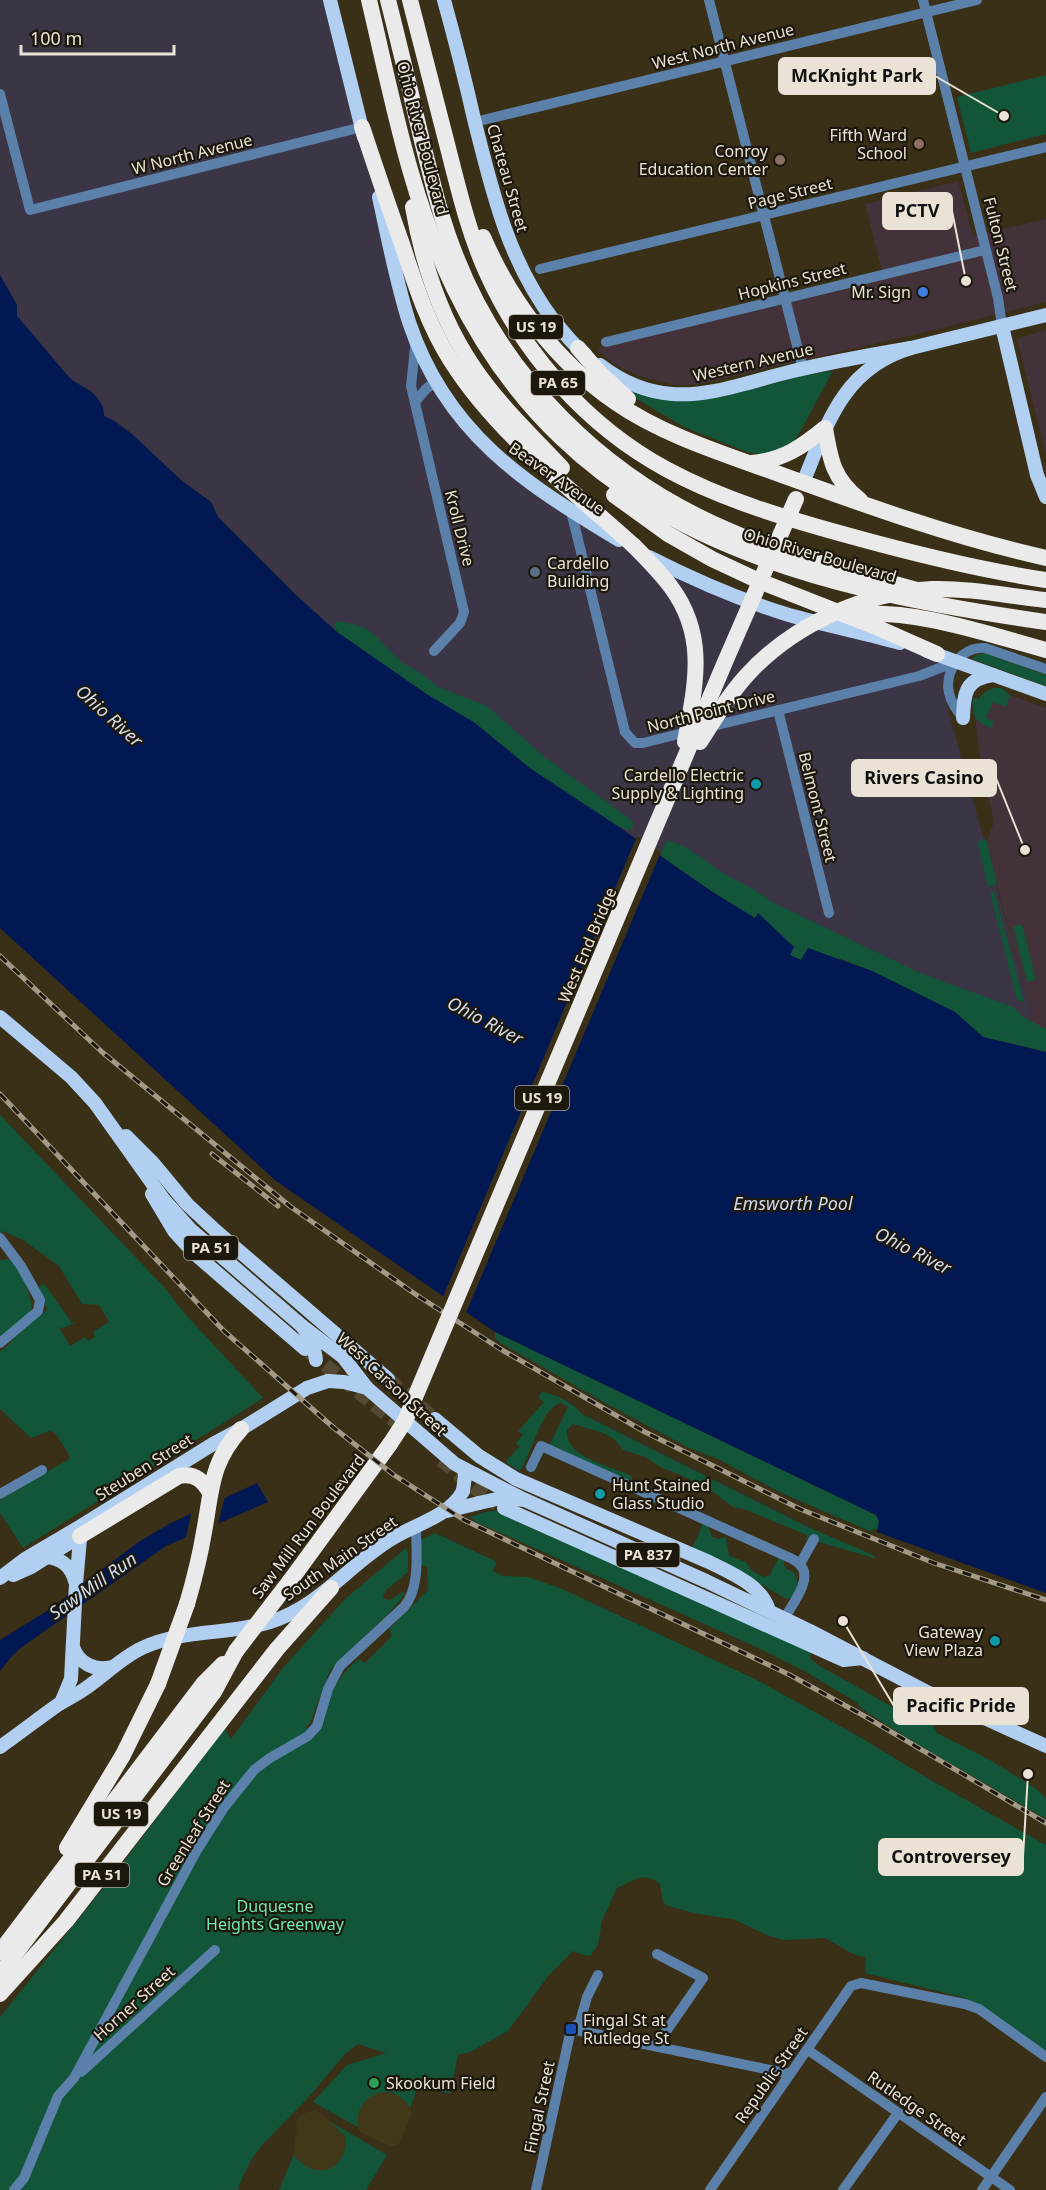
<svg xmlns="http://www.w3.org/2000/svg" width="1046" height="2190" font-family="'Noto Sans',sans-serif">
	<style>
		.commercial { fill: #44323b }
		.industrial { fill: #3b3545 }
		.green { fill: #125539 }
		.sand { fill: #403818 }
		.water { fill: #021852 }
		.pier { fill: #3a2f17 }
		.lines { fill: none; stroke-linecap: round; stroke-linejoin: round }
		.major-tunnel { stroke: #544a34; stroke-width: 14; stroke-dasharray: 14 7; stroke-linecap: butt }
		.minor { stroke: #5b81aa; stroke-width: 10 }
		.major { stroke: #b0cff1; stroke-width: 14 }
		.highway { stroke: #eaeaea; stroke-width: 16 }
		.rail-casing { stroke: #a29987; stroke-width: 5 }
		.rail { stroke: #1d180e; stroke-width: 3; stroke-dasharray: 9; stroke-linecap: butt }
		.major-bridge { stroke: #b0cff1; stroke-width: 14 }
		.highway-bridge { stroke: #eaeaea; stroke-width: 16 }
		.education-dot { fill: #8d6e63; stroke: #1d180e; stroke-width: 2 }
		.shop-dot { fill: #3f7fe0; stroke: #1d180e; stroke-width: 2 }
		.service-dot { fill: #5c6f8a; stroke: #1d180e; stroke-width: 2 }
		.culture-dot { fill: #0f9aa8; stroke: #1d180e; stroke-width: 2 }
		.transit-dot { fill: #1a4fb4; stroke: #1d180e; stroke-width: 2 }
		.leisure-dot { fill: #2e9e5b; stroke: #1d180e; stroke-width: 2 }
		.labels { text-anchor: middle; stroke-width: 4.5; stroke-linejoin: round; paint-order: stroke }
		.shield { fill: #1d180e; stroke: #aca699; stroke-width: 1.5 }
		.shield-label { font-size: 15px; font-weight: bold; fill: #eae3d5 }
		.street-label { font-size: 16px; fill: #eae3d5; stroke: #1d180e }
		.poi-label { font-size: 16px; fill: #eae3d5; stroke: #1d180e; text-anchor: end }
		.park-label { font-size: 16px; fill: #70eaae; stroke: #1d180e }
		.water-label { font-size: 18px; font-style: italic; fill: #d1dbee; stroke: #1d180e }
		.leader { fill: none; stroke: #eae3d5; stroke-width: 2 }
		.callout-dot { fill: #eae3d5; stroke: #1d180e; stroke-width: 2 }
		.callout { fill: #eae3d5; stroke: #eae3d5; stroke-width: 2 }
		.callout-label { font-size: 18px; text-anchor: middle; font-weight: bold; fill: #111 }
	</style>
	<rect width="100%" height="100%" fill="#3a2f17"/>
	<g class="commercial">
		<polygon points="958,181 973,236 1046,219 1046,302 934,330 699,384 675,385 638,376 614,364 597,349 884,280 865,204"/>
		<polygon points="1046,330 1046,455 1017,339"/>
		<polygon points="993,688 1001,688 1010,695 1046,708 1046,1052 1028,1047 1031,1012 986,843 994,822 981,765 973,702 973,698 979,699 983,693"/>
	</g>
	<polygon class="industrial" points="0,0 330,0 398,277 435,382 524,480 716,588 953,659 945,675 942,685 943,691 1031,1012 1028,1047 711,891 337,632 297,596 218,517 211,502 182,481 132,434 113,420 104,416 103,407 92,391 82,388 69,378 17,316 17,305 0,275"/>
	<g class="green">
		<polygon points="1046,75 1046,134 971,153 957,97"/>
		<path d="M831 371V374L799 434 792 444 765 455 747 452 684 427 629 394 630 390C697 419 764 379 831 371Z"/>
		<polygon points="336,621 353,624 365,628 375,635 401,662 421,673 438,687 487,706 546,758 627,817 633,822 634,827 628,830 619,827 531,769 475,723 428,695 337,632 334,626"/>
		<polygon points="984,653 1046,675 1046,686 972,659 975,656"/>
		<path d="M993 688H1001L1010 695 1006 707 993 702 986 718 994 721 991 728C976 723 971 714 973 698L979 699 983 693Z"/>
		<polygon points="986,839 997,884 988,887 977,841"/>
		<path d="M667 841C685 842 710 865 725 874 741 883 756 889 770 901L920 973 1013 1007 1019 1012 1020 1015 1046 1029V1052L983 1037 955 1012 872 971 841 959 801 960 790 955 758 914 755 918 741 911 663 858 661 852Z"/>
		<polygon points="994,891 1024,1002 1017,1000 990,893"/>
		<polygon points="1022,924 1036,980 1027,982 1013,926"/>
		<path d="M0 1115 164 1287 185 1314 263 1398 23 1548 0 1513V1500L69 1459V1454L55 1433 49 1431 31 1438 0 1409V1351C10 1346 12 1338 20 1331 28 1323 39 1318 47 1310L39 1289 42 1284 45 1285 72 1323 79 1321 63 1328 59 1327 70 1346 85 1337 88 1341 95 1337 93 1332 109 1322 99 1305 82 1304 59 1266 23 1240 2 1231 0 1239Z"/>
		<path d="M10 1259C19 1265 34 1300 31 1310 27 1318 8 1332 0 1339V1260Z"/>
		<polygon points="495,1332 876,1515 879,1521 878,1528 871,1531 867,1530 779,1492 718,1459 689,1448 605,1403 499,1342 495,1338"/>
		<path d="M542 1392C555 1394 574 1403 582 1414L810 1528 871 1554 877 1559 819 1542 815 1534 806 1541 807 1535 744 1509 733 1507 708 1488 678 1474 662 1468 645 1457 623 1450 614 1439 603 1433 573 1424 567 1430C564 1458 612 1466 632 1476V1482L549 1446 568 1407 561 1403C542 1406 531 1456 520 1471L505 1462 519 1447 516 1443 523 1435 518 1431 544 1402 538 1397Z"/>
		<polygon points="500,1510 811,1652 810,1658 818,1665 905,1714 929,1722 933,1725 937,1733 990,1760 1035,1788 1046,1798 1046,1819 907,1738 862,1709 856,1702 806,1672 756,1647 476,1522 470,1517 485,1512"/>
		<path d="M702 1523 708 1526 712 1537 718 1539 726 1537 729 1556 746 1562 751 1570 763 1577 770 1575 779 1557 783 1559 785 1568 795 1573C799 1584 797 1590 791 1598L786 1599 720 1560 692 1548 701 1529Z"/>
		<path d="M435 1533 495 1561 496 1565 492 1570 502 1576 528 1577 560 1588 755 1679 858 1736 929 1779 1046 1845V2054L965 1998 865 1973 866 1957 855 1955 825 1938 784 1940 769 1936 733 1919 698 1914 668 1906 663 1902 660 1884C644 1871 634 1880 617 1888L602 1921 598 1945 590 1956 583 1955 573 1951 549 1975 508 2031 470 2052 458 2055 450 2094 418 2085 399 2142 390 2145 313 2102 347 2065 386 2053 358 2044 345 2054 307 2099 262 2145 251 2160 238 2188 240 2190H0V2017L116 1872 224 1729 231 1739 283 1668 345 1599 406 1548 408 1552V1572L386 1590 383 1597 384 1599 390 1600 402 1592H404V1595L389 1613 330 1670 310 1723 306 1727 315 1737C323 1727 324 1718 327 1706 332 1687 344 1670 359 1659L365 1663 391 1637 390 1628 428 1590 427 1567 420 1564 421 1540Z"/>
		<polygon points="312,2111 387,2155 366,2190 279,2190"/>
	</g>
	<g class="sand">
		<path d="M383 2092C398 2092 406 2099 412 2113L399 2144 391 2147 360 2132C353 2112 363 2096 383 2092Z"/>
		<path d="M315 2110 323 2115 346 2137C347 2173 313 2182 293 2154L297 2128 295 2123 301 2114Z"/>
	</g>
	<g class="water">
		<path d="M0 275 17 305V316C35 336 51 357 69 377 78 386 91 388 98 399 102 404 104 409 104 416L113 420 132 434 182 481 211 502 218 517 297 596 337 632 428 695 475 723 531 769 619 827 711 891 755 918 758 913 794 947 790 955 801 960 808 948 872 971 955 1012 983 1037 1046 1052V1593L877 1532 879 1521 876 1515 495 1332 276 1181 0 928Z"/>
		<polygon points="257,1483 268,1502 166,1546 22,1647 12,1656 0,1671 0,1640 47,1611 140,1541 171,1523"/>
	</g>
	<g class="pier">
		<polygon points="637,836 661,852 465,1315 442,1299"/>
		<polygon points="225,1496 218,1525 185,1541 192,1510"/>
	</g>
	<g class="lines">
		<g class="major-tunnel">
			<polyline points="309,1352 408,1432"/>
			<polyline points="388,1379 435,1419"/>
			<polyline points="441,1460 484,1495 497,1504"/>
		</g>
		<g class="minor">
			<polyline points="709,0 803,369"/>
			<polyline points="923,0 998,298 1002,326"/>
			<polyline points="0,94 30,210 362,127"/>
			<polyline points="475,122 977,0"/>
			<polyline points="540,269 1046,147"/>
			<polyline points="416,339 411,386 464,612 460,623 434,651"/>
			<polyline points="606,342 985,250"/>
			<polyline points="415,402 426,389 435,382"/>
			<polyline points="571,511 625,732 635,743 643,743 691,731"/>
			<polyline points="778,710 829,913"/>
			<path d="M963 718C957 711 951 703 949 693 944 671 962 646 985 648L1046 669"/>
			<polyline points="709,727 919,676 958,661"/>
			<polyline points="0,1343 38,1311 40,1300 21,1266 0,1238"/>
			<path d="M531 1467 541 1446 788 1557C792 1559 797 1561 800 1565 814 1578 791 1606 784 1619"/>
			<polyline points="0,1494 42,1470"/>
			<polyline points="800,1564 814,1539"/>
			<polyline points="571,2029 790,2074"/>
			<polyline points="571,2029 580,2022 587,1997 598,1975"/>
			<polyline points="656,2046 703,1978 657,1954"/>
			<polyline points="808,2050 1010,2190"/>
			<polyline points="81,2072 215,1950"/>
			<path d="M14 2190 24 2178 58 2096 74 2078 197 1850 223 1809 254 1770 270 1758 308 1736 317 1726 328 1689 340 1666 404 1607C421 1587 416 1551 416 1526"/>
			<polyline points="536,2190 571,2029"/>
			<polyline points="710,2190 851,1986 861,1983 965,2004 979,2009 1046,2057"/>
			<polyline points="843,2190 898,2113"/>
			<polyline points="982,2190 1046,2097"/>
		</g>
		<g class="major">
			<polyline points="330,0 364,137"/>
			<path d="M444 0C455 40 465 79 474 119 492 191 508 261 554 321 564 332 573 345 585 354"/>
			<path d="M379 197C388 238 396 281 409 322 446 433 524 483 619 540"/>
			<polyline points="1002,326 1037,475 1046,497"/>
			<path d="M600 365C621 381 646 392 672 394 710 397 752 381 789 372 829 362 870 355 911 348"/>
			<path d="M803 483C827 424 843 368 911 348L1046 315"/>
			<path d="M649 557C694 580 740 600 789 615 825 625 863 633 900 643"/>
			<polyline points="927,651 1046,694"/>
			<path d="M963 718C964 693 965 679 993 675"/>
			<polyline points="0,1017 71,1077 95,1103 164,1200 190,1229 302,1326 343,1357 367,1388 455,1464 525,1500 706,1581 810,1631 925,1691 1046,1746"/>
			<polyline points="126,1136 153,1163 187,1204 216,1231 388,1379"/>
			<polyline points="152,1194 174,1231 195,1254 305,1349"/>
			<path d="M435 1419 479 1456 516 1479 709 1562C731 1573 763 1586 769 1611"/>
			<polyline points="504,1508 844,1660 863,1658"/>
			<polyline points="447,1511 479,1503"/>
			<path d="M47 1557C62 1559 71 1566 75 1581"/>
			<polyline points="13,1575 31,1567 80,1536"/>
			<polyline points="0,1578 25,1559 81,1526 213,1444 241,1429 307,1388 328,1381"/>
			<path d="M73 1647C79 1664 95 1671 112 1667"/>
			<polyline points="61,1703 71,1679 76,1584 81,1528"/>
			<path d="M0 1747C20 1733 39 1718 59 1704 68 1699 78 1694 86 1688 105 1675 121 1658 142 1648 182 1629 228 1635 270 1622 321 1606 349 1564 393 1538 416 1524 450 1516 463 1491"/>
		</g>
		<g class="highway">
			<path d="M369 0C392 97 410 197 454 288 571 531 800 587 1046 622"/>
			<path d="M388 0C400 47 411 94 422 141 432 179 440 217 455 254 502 377 603 476 723 528 785 556 852 572 917 590"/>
			<path d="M410 0C422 48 435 96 447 144 458 187 468 231 486 271 523 354 587 426 666 469 723 500 788 519 850 536 915 554 980 570 1046 580"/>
			<path d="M362 127C375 166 388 205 402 244 415 284 428 325 451 361 498 435 570 488 634 546"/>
			<path d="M413 207C423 265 441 320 474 368 499 405 532 436 562 468"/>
			<path d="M483 237C511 302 556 361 615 402 659 433 718 452 768 470 859 503 952 537 1046 558"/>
			<polyline points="578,348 599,372 628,399"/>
			<path d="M752 463C783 460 802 447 825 428 830 459 833 479 860 500"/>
			<polyline points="614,495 668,534 712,559 759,581 876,627 937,654"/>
			<path d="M80 1536 179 1476C194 1473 203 1480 210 1493"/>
			<polyline points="290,1581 390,1444"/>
			<path d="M187 1604C194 1580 200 1557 204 1532 212 1490 210 1463 241 1429"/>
			<polyline points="67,1848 123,1755 158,1684"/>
			<polyline points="0,1952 203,1684 223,1664"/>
			<polyline points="0,1974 214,1692 236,1651"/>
			<polyline points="0,1994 66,1921 277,1649 331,1588"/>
		</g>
		<g class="rail-casing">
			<g id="rail">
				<polyline points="0,956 102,1052 291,1207 418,1296 502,1350 645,1432 800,1509 934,1563 1046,1600"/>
				<polyline points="0,1094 224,1331 334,1428 394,1475 464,1520 790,1675 866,1717 1046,1823"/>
				<polyline points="212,1154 278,1206"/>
			</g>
		</g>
		<use href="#rail" class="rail"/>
		<g class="major-bridge">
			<polyline points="302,1326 313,1343 316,1360"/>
			<polyline points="328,1381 344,1382 367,1388"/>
			<polyline points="463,1491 465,1476 464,1469"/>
			<polyline points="479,1503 501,1498 525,1500"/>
		</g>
		<g class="highway-bridge">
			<path d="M634 546C647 559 660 572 671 587 708 637 695 686 685 742"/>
			<path d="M846 615C911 607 984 633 1046 650"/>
			<path d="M700 742C715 719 729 694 748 674 793 625 865 592 932 589 970 588 1008 596 1046 600"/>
			<polyline points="390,1444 405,1421 725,662 796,499"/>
			<polyline points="236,1651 290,1581"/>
			<polyline points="158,1684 187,1604"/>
		</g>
	</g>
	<g class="education-dot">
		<circle cx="919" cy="144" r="6"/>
		<circle cx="780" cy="160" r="6"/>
	</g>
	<circle class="shop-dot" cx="923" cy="292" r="6"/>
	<circle class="service-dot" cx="535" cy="572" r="6"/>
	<g class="culture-dot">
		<circle cx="756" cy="784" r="6"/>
		<circle cx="600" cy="1494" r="6"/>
		<circle cx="995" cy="1641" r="6"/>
	</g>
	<rect class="transit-dot" x="565" y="2023" width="12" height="12" rx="3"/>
	<circle class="leisure-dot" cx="374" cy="2083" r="6"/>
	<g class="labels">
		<g class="shield">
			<rect x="509" y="315" width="54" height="24" rx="4.5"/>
			<rect x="531" y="371" width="54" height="24" rx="4.5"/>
			<rect x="515" y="1086" width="54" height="24" rx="4.5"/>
			<rect x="184" y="1236" width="54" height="24" rx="4.5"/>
			<rect x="616.5" y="1543" width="63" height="24" rx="4.5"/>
			<rect x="94" y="1802" width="54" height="24" rx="4.5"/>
			<rect x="75" y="1863" width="54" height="24" rx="4.5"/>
		</g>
		<g class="shield-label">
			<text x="536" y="332">US 19</text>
			<text x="558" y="388">PA 65</text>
			<text x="542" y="1103">US 19</text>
			<text x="211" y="1253">PA 51</text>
			<text x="648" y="1560">PA 837</text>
			<text x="121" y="1819">US 19</text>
			<text x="102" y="1880">PA 51</text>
		</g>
		<g class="street-label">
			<text transform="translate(723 46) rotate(-14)" y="6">West North Avenue</text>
			<text transform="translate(423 138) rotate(75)" y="6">Ohio River Boulevard</text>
			<text transform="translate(192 154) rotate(-14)" y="6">W North Avenue</text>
			<text transform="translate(508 178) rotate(74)" y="6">Chateau Street</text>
			<text transform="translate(790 193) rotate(-14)" y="6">Page Street</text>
			<text transform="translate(1001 244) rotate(76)" y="6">Fulton Street</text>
			<text transform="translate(792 281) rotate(-14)" y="6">Hopkins Street</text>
			<text transform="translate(753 362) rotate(-13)" y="6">Western Avenue</text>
			<text transform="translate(557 478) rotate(35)" y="6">Beaver Avenue</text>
			<text transform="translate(460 528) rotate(76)" y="6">Kroll Drive</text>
			<text transform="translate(820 555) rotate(16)" y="6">Ohio River Boulevard</text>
			<text transform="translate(711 711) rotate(-14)" y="6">North Point Drive</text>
			<text transform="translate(818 807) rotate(76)" y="6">Belmont Street</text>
			<text transform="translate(587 945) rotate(-67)" y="6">West End Bridge</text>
			<text transform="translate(392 1384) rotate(43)" y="6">West Carson Street</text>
			<text transform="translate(144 1467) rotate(-32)" y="6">Steuben Street</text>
			<text transform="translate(308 1526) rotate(-53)" y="6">Saw Mill Run Boulevard</text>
			<text transform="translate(340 1558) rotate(-35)" y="6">South Main Street</text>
			<text transform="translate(193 1833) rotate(-58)" y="6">Greenleaf Street</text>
			<text transform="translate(134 2003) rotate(-42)" y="6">Horner Street</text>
			<text transform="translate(771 2075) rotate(-55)" y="6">Republic Street</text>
			<text transform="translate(539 2107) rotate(-78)" y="6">Fingal Street</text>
			<text transform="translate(917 2108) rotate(35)" y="6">Rutledge Street</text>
		</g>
		<g class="poi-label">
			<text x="907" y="141">Fifth Ward<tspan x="907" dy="18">School</tspan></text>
			<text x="768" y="157">Conroy<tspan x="768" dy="18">Education Center</tspan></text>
			<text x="911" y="298">Mr. Sign</text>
			<text x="547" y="569" text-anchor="start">Cardello<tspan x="547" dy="18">Building</tspan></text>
			<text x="744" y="781">Cardello Electric<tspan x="744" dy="18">Supply &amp; Lighting</tspan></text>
			<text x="612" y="1491" text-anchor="start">Hunt Stained<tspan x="612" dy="18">Glass Studio</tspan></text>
			<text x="983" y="1638">Gateway<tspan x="983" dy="18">View Plaza</tspan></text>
			<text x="583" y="2026" text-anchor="start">Fingal St at<tspan x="583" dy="18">Rutledge St</tspan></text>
			<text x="386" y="2089" text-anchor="start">Skookum Field</text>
		</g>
		<g class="park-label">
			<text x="275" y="1912">Duquesne<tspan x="275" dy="18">Heights Greenway</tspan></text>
		</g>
		<g class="water-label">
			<text transform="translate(109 716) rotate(42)" y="6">Ohio River</text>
			<text transform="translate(485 1021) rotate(28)" y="6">Ohio River</text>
			<text x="793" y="1210">Emsworth Pool</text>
			<text transform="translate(913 1251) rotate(27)" y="6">Ohio River</text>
			<text transform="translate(93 1586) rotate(-35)" y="6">Saw Mill Run</text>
		</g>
	</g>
	<path class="leader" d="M1004 116L935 76M966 281L952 211M1025 850L996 778M843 1621L894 1706M1028 1774L1023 1857"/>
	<g class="callout-dot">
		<circle cx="1004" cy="116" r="6"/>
		<circle cx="966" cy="281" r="6"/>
		<circle cx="1025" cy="850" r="6"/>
		<circle cx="843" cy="1621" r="6"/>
		<circle cx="1028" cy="1774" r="6"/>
	</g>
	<g class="callout">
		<rect x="779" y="58" width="156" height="36" rx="6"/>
		<rect x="883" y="193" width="69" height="36" rx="6"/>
		<rect x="852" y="760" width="144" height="36" rx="6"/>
		<rect x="894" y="1688" width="134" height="36" rx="6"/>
		<rect x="879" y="1839" width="144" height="36" rx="6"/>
	</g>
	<g class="callout-label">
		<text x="857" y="82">McKnight Park</text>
		<text x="917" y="217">PCTV</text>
		<text x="924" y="784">Rivers Casino</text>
		<text x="961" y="1712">Pacific Pride</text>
		<text x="951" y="1863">Controversey</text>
	</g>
	<path d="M21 45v9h153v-9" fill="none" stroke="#eae3d5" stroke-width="3"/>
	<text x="30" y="45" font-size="18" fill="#eae3d5" stroke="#1d180e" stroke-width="4.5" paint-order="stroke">100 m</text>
</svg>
